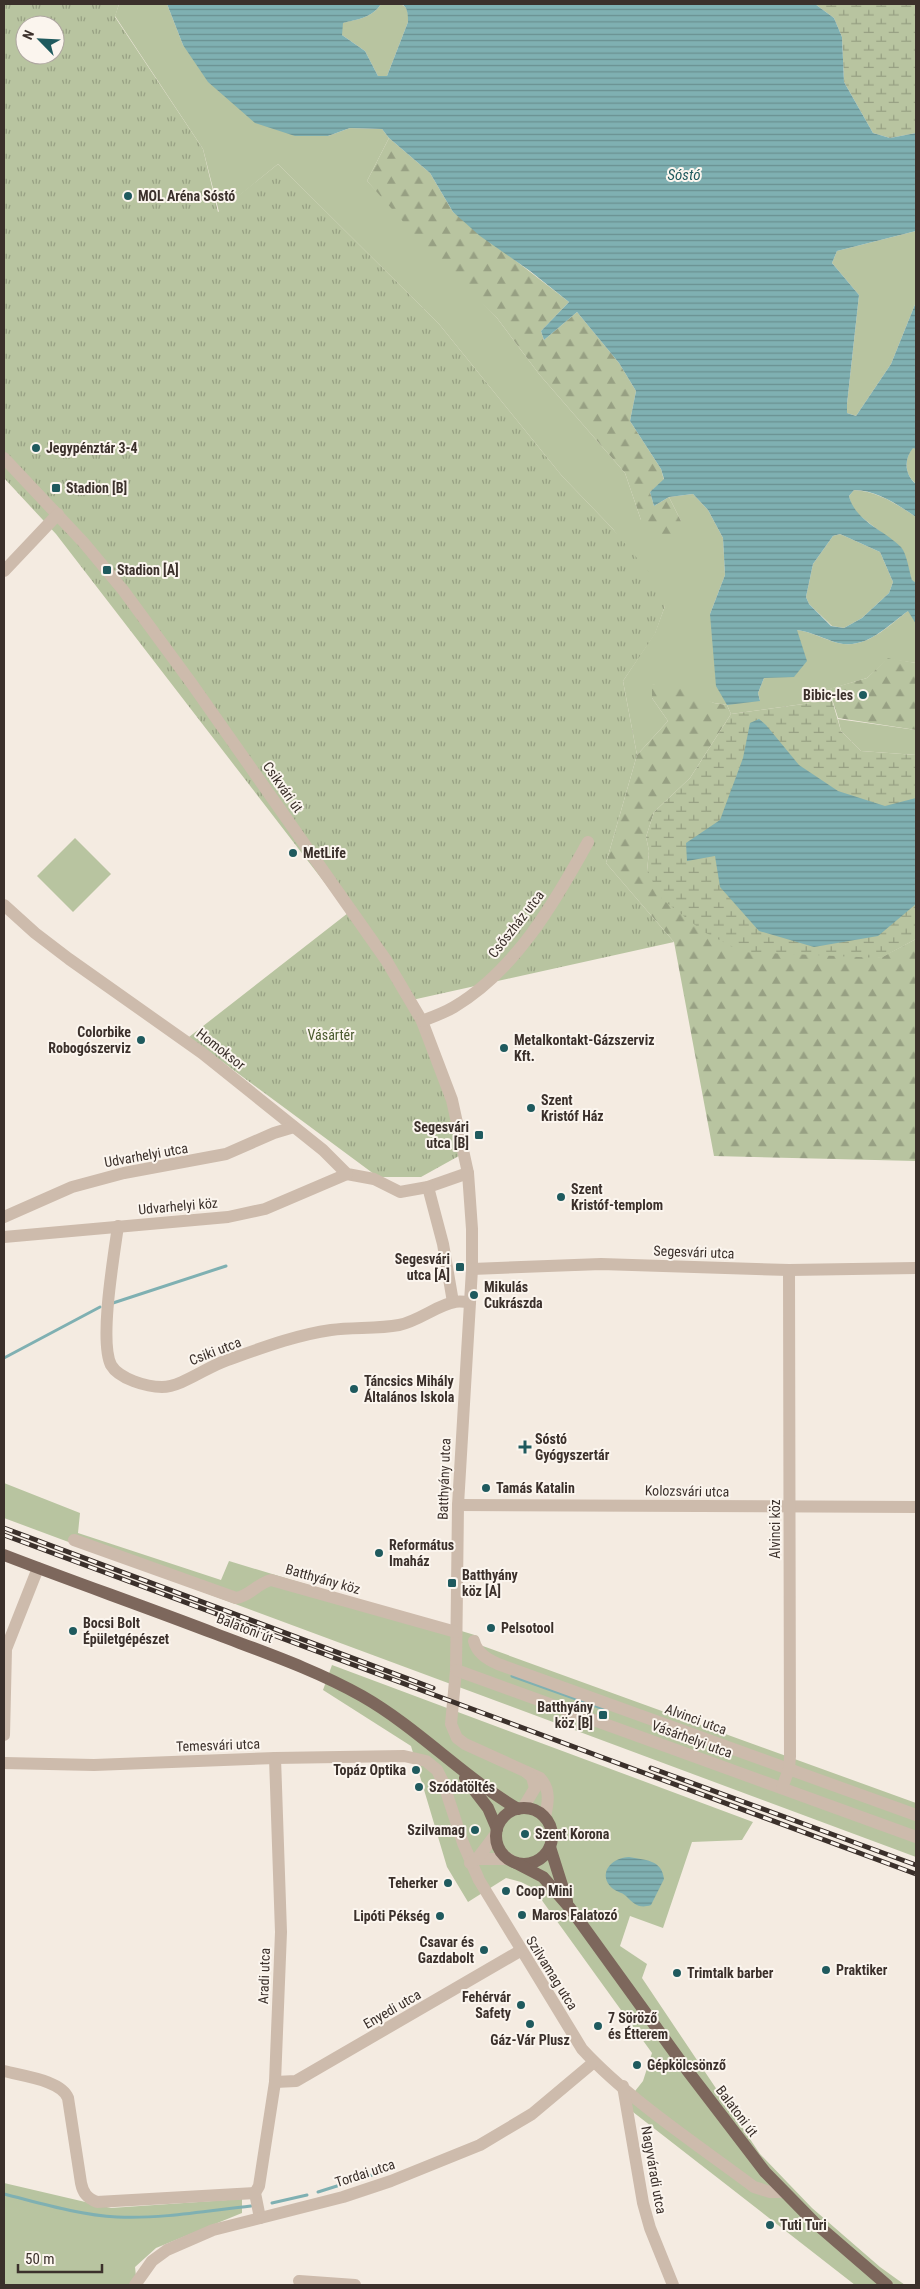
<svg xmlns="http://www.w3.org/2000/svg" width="920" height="2289" font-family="'Roboto Condensed',sans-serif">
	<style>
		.green { fill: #b8c4a0 }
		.forest { fill: url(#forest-firs) }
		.wetland { fill: url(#wetland-marsh) }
		.park { fill: url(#park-tufts); fill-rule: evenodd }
		.water { fill: url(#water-rules); fill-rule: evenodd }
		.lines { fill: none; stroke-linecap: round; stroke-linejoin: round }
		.stream { stroke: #7fb0b2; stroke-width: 3 }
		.minor { stroke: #cdbbac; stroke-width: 12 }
		.major { stroke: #7d675c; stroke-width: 12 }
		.rail-casing { stroke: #3b302b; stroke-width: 5 }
		.rail { stroke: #fbf5ee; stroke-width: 3; stroke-dasharray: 9; stroke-linecap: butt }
		.poi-dot { fill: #1f5a5e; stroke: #fbf5ee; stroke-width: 2 }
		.labels { text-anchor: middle; stroke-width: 4; stroke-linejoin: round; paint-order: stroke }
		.poi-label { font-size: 14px; font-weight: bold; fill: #3b302b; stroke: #fbf5ee; text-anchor: start }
		.street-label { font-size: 14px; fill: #3b302b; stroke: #fbf5ee }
		.park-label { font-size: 14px; fill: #4a5a2e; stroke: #fbf5ee }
		.water-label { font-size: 15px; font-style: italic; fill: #1f5a5e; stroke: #fbf5ee }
	</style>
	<defs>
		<pattern id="forest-firs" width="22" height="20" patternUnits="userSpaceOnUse" patternTransform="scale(1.25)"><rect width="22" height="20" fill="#b8c4a0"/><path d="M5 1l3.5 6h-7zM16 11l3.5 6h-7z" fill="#97a083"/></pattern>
		<pattern id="wetland-marsh" width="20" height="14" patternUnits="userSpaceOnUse" patternTransform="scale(1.25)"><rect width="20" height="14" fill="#b8c4a0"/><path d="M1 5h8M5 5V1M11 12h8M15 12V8" fill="none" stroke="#97a083"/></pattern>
		<pattern id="park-tufts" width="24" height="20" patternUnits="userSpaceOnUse" patternTransform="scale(1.25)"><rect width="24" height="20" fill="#b8c4a0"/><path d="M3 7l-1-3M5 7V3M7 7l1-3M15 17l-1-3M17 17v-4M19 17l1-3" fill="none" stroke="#97a083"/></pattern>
		<pattern id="water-rules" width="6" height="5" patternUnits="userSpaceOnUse" patternTransform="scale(1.25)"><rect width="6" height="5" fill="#7fb0b2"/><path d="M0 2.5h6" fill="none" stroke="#699091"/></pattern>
	</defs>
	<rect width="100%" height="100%" fill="#f4ebe1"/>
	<g class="green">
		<path d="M119 4H167L183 45 328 136 350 128 382 129 389 138 367 181 497 318 539 374 625 473 641 520 681 521 669 497 693 494 708 510 723 538 725 575 710 614 760 701 758 693 764 678 797 630C812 632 823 639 838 643 866 650 888 626 909 610L916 624V663L888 659 867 678 830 689 832 700 731 714 727 705 714 703 652 684V698L668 721 637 755 623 681 655 633 665 606 613 529 562 476 439 324 278 164 219 212 203 149 115 16Z"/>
		<path d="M381 4C398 4 410 0 408 22L387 76H378L365 51 342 35V23C358 19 372 18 381 4Z"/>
		<polygon points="916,231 916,302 891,364 856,416 847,413 847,404 859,295 832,263 837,251"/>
		<path d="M913 447 916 449V484C904 474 904 459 913 447Z"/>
		<path d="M854 490C877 491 897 504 916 517V583L912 581 902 549 859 515 852 507 849 496Z"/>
		<polygon points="840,534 880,552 893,582 889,593 862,618 844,628 832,626 809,604 806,597 813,564 833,536"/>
		<polygon points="838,719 916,730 916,755 861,751 841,731"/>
		<polygon points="75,838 111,874 73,912 37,876"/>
		<polygon points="4,1483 80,1513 78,1533 221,1580 229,1561 478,1636 480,1645 916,1803 916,1857 4,1518"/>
		<polygon points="332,1665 753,1822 742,1840 692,1842 663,1928 630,1916 620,1946 647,1964 642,1978 760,2154 812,2208 880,2267 905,2285 855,2285 624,2105 643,2081 652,2053 533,1888 521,1882 506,1878 468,1902 447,1867 411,1746 323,1690"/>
		<polygon points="4,2183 111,2208 242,2199 242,2213 156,2248 135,2267 137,2285 4,2285"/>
	</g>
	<g class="forest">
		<polygon points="389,138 430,173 453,212 569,302 541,331 544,340 577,312 619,363 636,391 630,421 661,469 664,480 650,492 654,506 669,497 681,521 672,542 663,549 641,520 625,473 539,374 497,318 423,244 367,181"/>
		<polygon points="888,658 916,663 916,730 838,718 829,689 867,678"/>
		<polygon points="652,684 676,686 714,703 727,705 731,714 690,778 654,812 646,837 649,851 647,871 880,958 916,939 916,1161 714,1156 674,942 606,863 637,755 668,721 652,698"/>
	</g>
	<g class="wetland">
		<polygon points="815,4 916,4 916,133 890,138 873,133 844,82 842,37 834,18"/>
		<polygon points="832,700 841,731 861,751 916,755 916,939 881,958 743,952 704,932 662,899 647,871 649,851 646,837 654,812 690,778 731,714"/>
	</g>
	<path class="park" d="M4 4H119L115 17 203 149 218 212 278 164 439 324 562 476 613 529 661 587 665 606 655 634 623 681 637 755 606 863 674 942 412 1000 466 1152 421 1177H378L189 1037 348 913 56 534 4 478ZM25 25H55V55H25Z"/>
	<g class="water">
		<path d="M167 4H381C372 18 358 19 343 23L342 35 365 51 378 76H387L408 22C408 15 408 8 402 4H815L834 18 842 37 844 82 873 133 890 138 916 133V231L837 251 832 263 859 295 847 404V413L856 416 891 364 916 302V449L913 448C904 459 904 474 916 484V517C898 505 877 490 854 490L849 496C855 521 884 530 901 547 907 554 909 571 912 580L916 583V624L908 611C887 626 866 650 838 643 824 639 812 632 797 630L807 661 794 677 764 678 758 693 760 701 727 705 716 686 710 614 725 575 723 538 708 510 693 494 669 497 654 506 650 492 664 479 661 469 630 421 636 391 619 363 577 312 544 340 541 331 569 302 530 271 480 236 453 212 430 173 389 138 382 129 350 128 328 136H295L255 123 208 82 183 45ZM840 534 880 552 893 582 889 593 862 618 844 628 831 626 809 604 806 597 813 564 833 536Z"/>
		<polygon points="759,719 766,725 799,765 838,791 885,806 916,798 916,904 878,936 814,947 759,931 720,887 715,856 687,861 686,843 720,820 743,758 750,723"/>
		<path d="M629 1857C644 1860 662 1859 664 1879L651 1905C639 1909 634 1904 626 1896 622 1892 615 1892 610 1886 598 1871 614 1857 629 1857Z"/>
	</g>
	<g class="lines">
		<g class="stream">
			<polyline points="113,1303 226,1266"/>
			<polyline points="4,1358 100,1307"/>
			<polyline points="512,1676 607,1710"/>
			<polyline points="318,2192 375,2174"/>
			<path d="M4 2194C40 2203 79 2215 117 2217 161 2219 206 2211 251 2206"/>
			<polyline points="272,2203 307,2195"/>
		</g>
		<g class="minor">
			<path d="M4 458 84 543 123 590 192 684 386 960 422 1021 452 1100 468 1173 472 1229V1269L458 1505 456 1670 451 1724 457 1738 465 1744 540 1778C551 1790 548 1803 545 1817"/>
			<polyline points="4,571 58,514"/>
			<polyline points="4,905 35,933 69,959 202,1053 323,1150 347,1174 374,1179 400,1192 428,1187 468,1173"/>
			<path d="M422 1021C433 1017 444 1013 454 1007 515 971 555 902 588 842"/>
			<polyline points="428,1187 443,1244 453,1302"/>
			<polyline points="4,1217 72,1187 124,1173 226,1154 274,1133 294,1127"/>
			<path d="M118 1226C114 1255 99 1341 111 1365 119 1379 147 1387 162 1387 181 1387 207 1367 225 1361 259 1349 295 1335 331 1330 353 1327 377 1329 399 1325 419 1321 439 1304 455 1302 459 1301 465 1302 470 1302"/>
			<polyline points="4,1237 228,1217 265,1209 347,1174"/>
			<polyline points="472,1269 601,1264 789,1270 916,1268"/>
			<polyline points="458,1505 916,1507"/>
			<path d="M74 1540 236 1598C250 1596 258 1583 271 1580L456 1632"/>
			<path d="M474 1641C477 1653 487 1659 498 1664L916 1815"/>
			<polyline points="456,1670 916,1837"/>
			<polyline points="4,1735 6,1649 38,1568"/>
			<path d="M4 1763 94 1765 275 1758 404 1756 426 1761 437 1770 443 1782 463 1843 479 1880 582 2049C629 2100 698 2145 754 2187L770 2192H784"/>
			<polyline points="782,1788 789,1769 790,1756 789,1270"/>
			<polyline points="523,1808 535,1788 532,1777 526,1772"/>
			<polyline points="477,1859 509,1859"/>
			<polyline points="470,1863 477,1859 496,1834"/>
			<path d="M4 2071C22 2076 61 2080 68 2098L81 2183C83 2193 87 2198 97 2202L255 2193"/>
			<polyline points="275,2082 296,2081 520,1951"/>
			<polyline points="623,2086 643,2203 650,2228 673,2285"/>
			<polyline points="260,2218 255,2193 259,2186 275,2082 281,1932 275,1758"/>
			<polyline points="299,2281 355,2285"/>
			<polyline points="135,2285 152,2261 167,2250 213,2230 343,2197 391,2181 480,2145 532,2114 594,2062"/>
		</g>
		<g class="major">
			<path d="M4 1555C74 1582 146 1607 216 1634 266 1653 316 1670 362 1696 418 1728 462 1776 518 1809"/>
			<polyline points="465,1778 488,1808 497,1829"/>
			<circle cx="524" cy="1836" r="28"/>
			<polyline points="550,1847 567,1901"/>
			<polyline points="516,1863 543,1877 570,1908 687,2070 765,2172 814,2222 887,2285"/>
		</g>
		<g class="rail-casing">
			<g id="rail">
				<polyline points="4,1528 433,1688"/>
				<polyline points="4,1535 916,1874"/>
				<polyline points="651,1768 916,1865"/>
			</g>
		</g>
		<use href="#rail" class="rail"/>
	</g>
	<g class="poi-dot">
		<circle cx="128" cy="196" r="5"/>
		<circle cx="36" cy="448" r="5"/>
		<rect x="51" y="483" width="10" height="10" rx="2.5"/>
		<rect x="102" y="565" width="10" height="10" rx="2.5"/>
		<circle cx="863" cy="695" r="5"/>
		<circle cx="293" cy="853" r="5"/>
		<circle cx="141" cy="1040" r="5"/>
		<circle cx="504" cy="1048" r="5"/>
		<circle cx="531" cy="1108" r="5"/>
		<rect x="474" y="1130" width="10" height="10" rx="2.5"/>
		<circle cx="561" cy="1197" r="5"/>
		<rect x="455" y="1262" width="10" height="10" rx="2.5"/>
		<circle cx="474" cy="1295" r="5"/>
		<circle cx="354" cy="1389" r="5"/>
		<path d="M522.5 1439.5h5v5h5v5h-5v5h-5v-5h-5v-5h5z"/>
		<circle cx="486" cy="1488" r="5"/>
		<circle cx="379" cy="1553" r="5"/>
		<rect x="447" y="1578" width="10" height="10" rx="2.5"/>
		<circle cx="491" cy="1628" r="5"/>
		<circle cx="73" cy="1631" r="5"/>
		<rect x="598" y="1710" width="10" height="10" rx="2.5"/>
		<circle cx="416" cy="1770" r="5"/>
		<circle cx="419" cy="1787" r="5"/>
		<circle cx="475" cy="1830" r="5"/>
		<circle cx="525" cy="1834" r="5"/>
		<circle cx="448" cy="1883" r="5"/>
		<circle cx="506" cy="1891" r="5"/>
		<circle cx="522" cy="1915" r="5"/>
		<circle cx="440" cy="1916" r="5"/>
		<circle cx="484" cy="1950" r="5"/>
		<circle cx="826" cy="1970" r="5"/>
		<circle cx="677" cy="1973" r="5"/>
		<circle cx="521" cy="2005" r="5"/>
		<circle cx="530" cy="2024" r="5"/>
		<circle cx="598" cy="2026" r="5"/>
		<circle cx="637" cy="2065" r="5"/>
		<circle cx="770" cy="2225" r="5"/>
	</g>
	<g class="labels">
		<g class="poi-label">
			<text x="138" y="201">MOL Aréna Sóstó</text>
			<text x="46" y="453">Jegypénztár 3-4</text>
			<text x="66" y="493">Stadion [B]</text>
			<text x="117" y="575">Stadion [A]</text>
			<text x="853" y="700" text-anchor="end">Bibic-les</text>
			<text x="303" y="858">MetLife</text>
			<text x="131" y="1037" text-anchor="end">Colorbike<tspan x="131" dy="16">Robogószerviz</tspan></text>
			<text x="514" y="1045">Metalkontakt-Gázszerviz<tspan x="514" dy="16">Kft.</tspan></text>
			<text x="541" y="1105">Szent<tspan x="541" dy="16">Kristóf Ház</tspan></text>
			<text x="469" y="1132" text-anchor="end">Segesvári<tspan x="469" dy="16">utca [B]</tspan></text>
			<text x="571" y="1194">Szent<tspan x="571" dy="16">Kristóf-templom</tspan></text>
			<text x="450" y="1264" text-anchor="end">Segesvári<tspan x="450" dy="16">utca [A]</tspan></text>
			<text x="484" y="1292">Mikulás<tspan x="484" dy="16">Cukrászda</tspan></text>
			<text x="364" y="1386">Táncsics Mihály<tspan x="364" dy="16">Általános Iskola</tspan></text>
			<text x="535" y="1444">Sóstó<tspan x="535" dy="16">Gyógyszertár</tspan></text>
			<text x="496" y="1493">Tamás Katalin</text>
			<text x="389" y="1550">Református<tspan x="389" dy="16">Imaház</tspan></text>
			<text x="462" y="1580">Batthyány<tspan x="462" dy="16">köz [A]</tspan></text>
			<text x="83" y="1628">Bocsi Bolt<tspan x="83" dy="16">Épületgépészet</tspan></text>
			<text x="501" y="1633">Pelsotool</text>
			<text x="593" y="1712" text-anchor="end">Batthyány<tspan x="593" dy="16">köz [B]</tspan></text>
			<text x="406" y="1775" text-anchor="end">Topáz Optika</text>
			<text x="429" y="1792">Szódatöltés</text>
			<text x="465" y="1835" text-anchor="end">Szilvamag</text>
			<text x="535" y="1839">Szent Korona</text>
			<text x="438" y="1888" text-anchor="end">Teherker</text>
			<text x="516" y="1896">Coop Mini</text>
			<text x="532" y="1920">Maros Falatozó</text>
			<text x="430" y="1921" text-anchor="end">Lipóti Pékség</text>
			<text x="474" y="1947" text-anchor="end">Csavar és<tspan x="474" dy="16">Gazdabolt</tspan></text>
			<text x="836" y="1975">Praktiker</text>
			<text x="687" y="1978">Trimtalk barber</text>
			<text x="511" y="2002" text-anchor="end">Fehérvár<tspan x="511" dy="16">Safety</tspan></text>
			<text x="608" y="2023">7 Söröző<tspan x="608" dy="16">és Étterem</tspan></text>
			<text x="530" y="2045" text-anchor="middle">Gáz-Vár Plusz</text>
			<text x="647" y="2070">Gépkölcsönző</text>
			<text x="780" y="2230">Tuti Turi</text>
		</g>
		<g class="street-label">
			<text transform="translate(283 787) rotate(55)" y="5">Csikvári út</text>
			<text transform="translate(516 924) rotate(-52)" y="5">Csőszház utca</text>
			<text transform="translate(221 1049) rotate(38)" y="5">Homoksor</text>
			<text transform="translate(146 1155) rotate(-10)" y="5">Udvarhelyi utca</text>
			<text transform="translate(178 1206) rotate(-5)" y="5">Udvarhelyi köz</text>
			<text transform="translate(694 1252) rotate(2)" y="5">Segesvári utca</text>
			<text transform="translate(215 1351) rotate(-21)" y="5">Csiki utca</text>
			<text transform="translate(444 1479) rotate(-88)" y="5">Batthyány utca</text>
			<text transform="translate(687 1491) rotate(1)" y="5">Kolozsvári utca</text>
			<text transform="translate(775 1529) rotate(-90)" y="5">Alvinci köz</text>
			<text transform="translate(323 1579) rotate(16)" y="5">Batthyány köz</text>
			<text transform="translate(245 1628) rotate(21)" y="5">Balatoni út</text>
			<text transform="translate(696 1719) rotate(20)" y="5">Alvinci utca</text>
			<text transform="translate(692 1739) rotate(20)" y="5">Vásárhelyi utca</text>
			<text transform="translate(218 1745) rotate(-2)" y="5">Temesvári utca</text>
			<text transform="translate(552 1973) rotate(58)" y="5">Szilvamag utca</text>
			<text transform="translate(264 1976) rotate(-88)" y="5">Aradi utca</text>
			<text transform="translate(392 2009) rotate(-30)" y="5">Enyedi utca</text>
			<text transform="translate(737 2111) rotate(53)" y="5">Balatoni út</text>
			<text transform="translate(654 2170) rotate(80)" y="5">Nagyváradi utca</text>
			<text transform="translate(365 2173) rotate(-18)" y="5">Tordai utca</text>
		</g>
		<g class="park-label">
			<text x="331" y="1040">Vásártér</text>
		</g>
		<g class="water-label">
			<text x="684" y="180">Sóstó</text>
		</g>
	</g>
	<rect width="920" height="2289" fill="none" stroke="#3b302b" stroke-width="10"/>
	<g transform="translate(40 40) rotate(294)"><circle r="24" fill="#fbf5ee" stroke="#aea6a0"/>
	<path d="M0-4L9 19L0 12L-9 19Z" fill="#1f5a5e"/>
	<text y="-8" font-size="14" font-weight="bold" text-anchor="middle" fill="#3b302b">N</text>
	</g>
	<path d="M18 2264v8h84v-8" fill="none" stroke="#3b302b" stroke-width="2.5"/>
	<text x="25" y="2264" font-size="15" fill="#3b302b" stroke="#fbf5ee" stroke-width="4" paint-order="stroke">50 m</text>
</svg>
